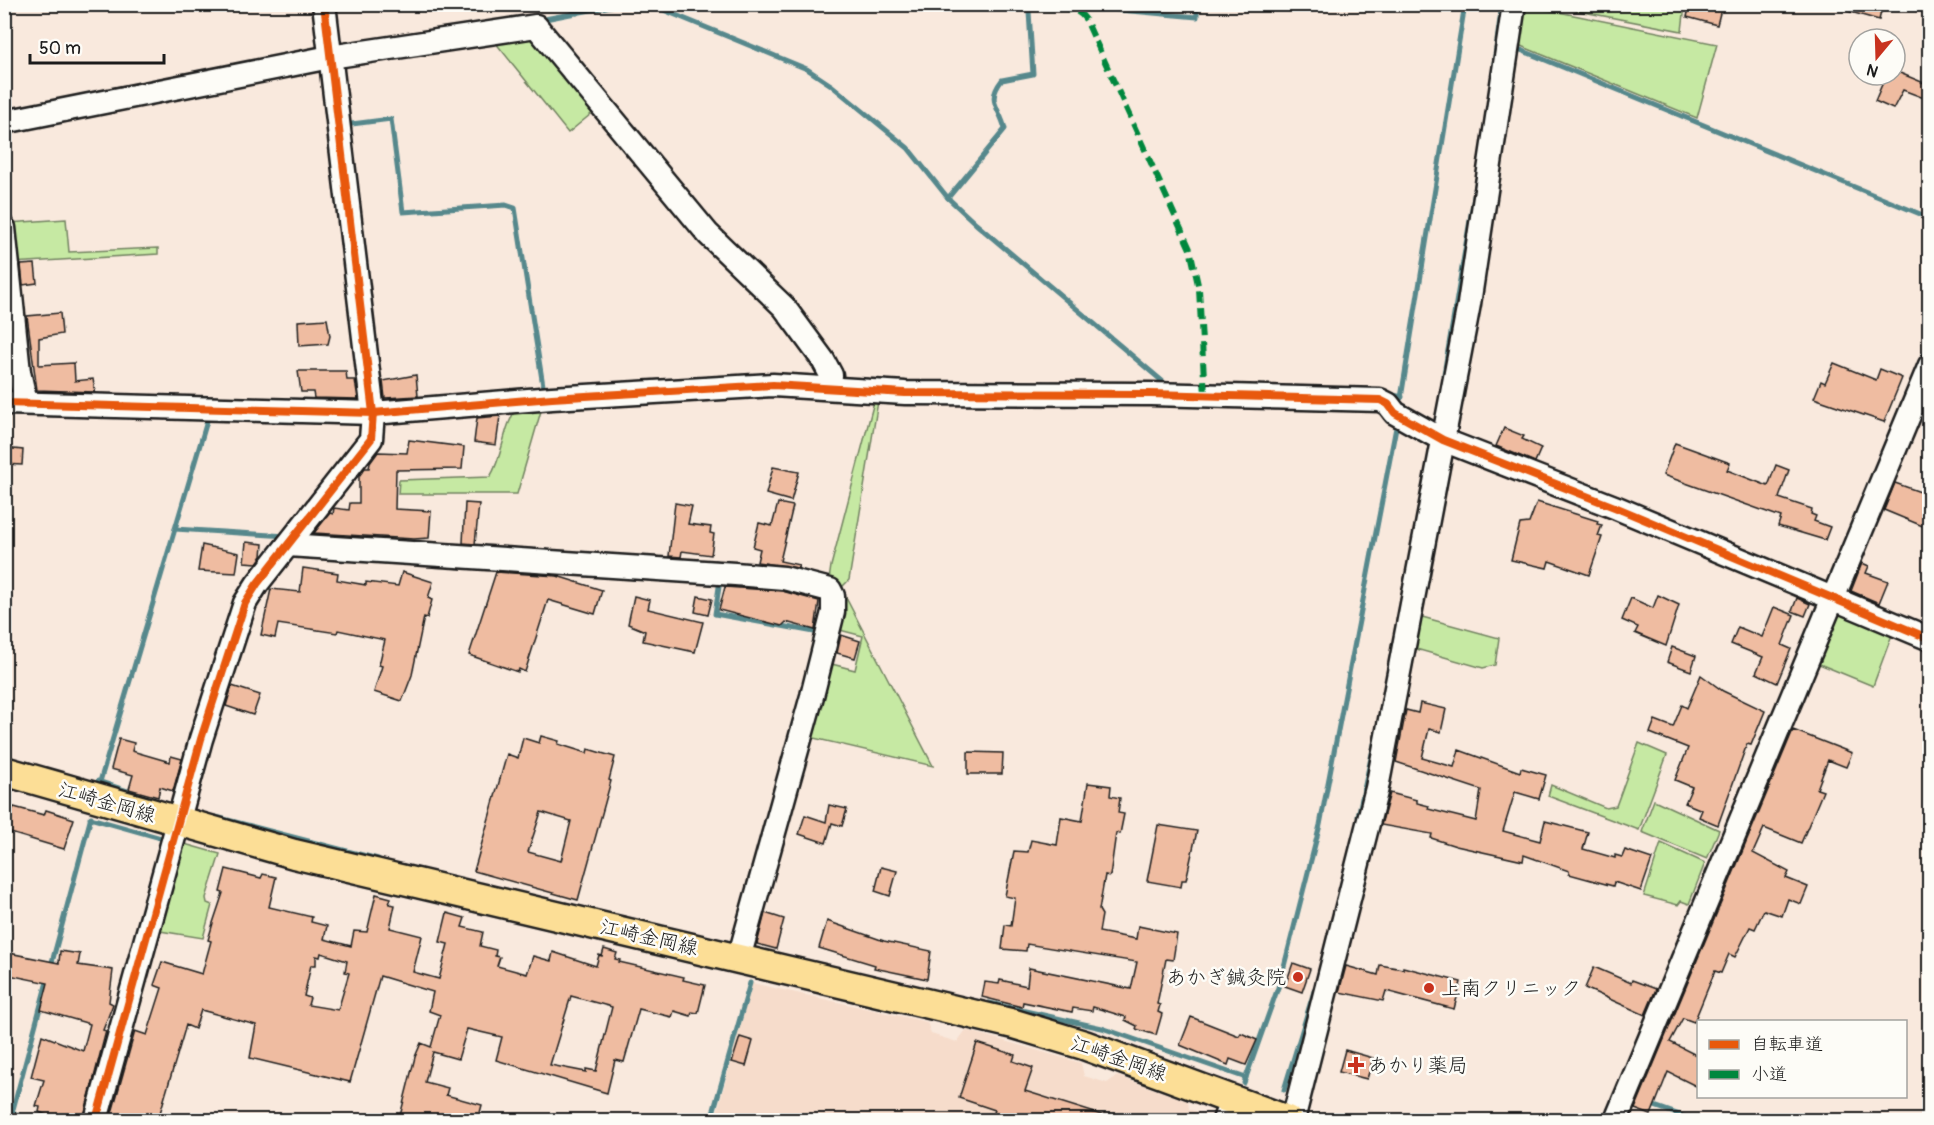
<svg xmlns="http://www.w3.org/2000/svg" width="1934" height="1125" font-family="Pangolin,'Klee One',sans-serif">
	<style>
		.built { fill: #f6dccb }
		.green { fill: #c6e9a3; stroke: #718260; stroke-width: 1.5 }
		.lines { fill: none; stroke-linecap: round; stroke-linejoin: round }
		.stream { stroke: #57888c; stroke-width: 5 }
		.building { fill: #efbca1; stroke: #1c1c1c; stroke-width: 1.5; fill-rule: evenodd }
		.minor-casing { stroke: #1c1c1c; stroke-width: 27 }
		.major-casing { stroke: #1c1c1c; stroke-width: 33 }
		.minor { stroke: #fdfcf7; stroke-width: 22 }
		.major { stroke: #fcde96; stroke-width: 28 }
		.quiet { stroke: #00873e; stroke-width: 6; stroke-dasharray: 12 6; stroke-linecap: butt }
		.cycleway-casing { stroke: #fdfcf7; stroke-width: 11 }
		.cycleway { stroke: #e8590c; stroke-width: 8 }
		.poi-dot { fill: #c8321e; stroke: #fdfcf7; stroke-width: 2 }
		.labels { text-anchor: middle; stroke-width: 5; stroke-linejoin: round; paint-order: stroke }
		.street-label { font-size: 20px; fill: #1c1c1c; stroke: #fdfcf7 }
		.poi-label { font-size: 20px; fill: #1c1c1c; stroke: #fdfcf7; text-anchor: start }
	</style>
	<rect width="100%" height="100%" fill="#f9e9dd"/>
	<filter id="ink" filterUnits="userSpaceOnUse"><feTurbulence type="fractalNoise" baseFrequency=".0167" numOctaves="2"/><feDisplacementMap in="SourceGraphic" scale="12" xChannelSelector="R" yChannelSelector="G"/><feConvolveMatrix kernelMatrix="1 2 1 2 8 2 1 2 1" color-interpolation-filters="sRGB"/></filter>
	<g filter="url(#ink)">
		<polygon class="built" points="752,983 927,1022 931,1034 957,1042 966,1030 1081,1063 1084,1076 1107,1083 1117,1076 1188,1101 1189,1109 1220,1120 715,1120"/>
		<g class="green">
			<polygon points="1524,5 1717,44 1697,118 1516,44"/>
			<polygon points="1547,5 1685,5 1682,31"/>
			<polygon points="531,30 596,110 568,133 491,37"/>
			<polygon points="66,219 69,252 158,248 158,254 12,263 8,223"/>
			<polygon points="876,394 879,395 849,580 841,588 836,581 829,580 831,566"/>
			<path d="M543 404 517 494H398L399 480 490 477C504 455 502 428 518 406Z"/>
			<polygon points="842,590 933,766 805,736 824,662 855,670 863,636 832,628"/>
			<polygon points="1843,611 1893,632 1873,686 1817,663 1836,616"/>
			<polygon points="1415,615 1499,638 1495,665 1483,668 1409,647"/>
			<polygon points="1639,743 1667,755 1639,830 1548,796 1551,785 1606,808 1616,806"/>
			<polygon points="1654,800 1719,830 1707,859 1642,832"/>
			<polygon points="181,843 220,854 206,898 207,903 212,905 203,938 160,931 157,927"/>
			<polygon points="1661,843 1705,863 1689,904 1681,901 1678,905 1644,896"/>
		</g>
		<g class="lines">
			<g class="stream">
				<polyline points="569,4 577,13"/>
				<polyline points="649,4 807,69 831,85 908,148 948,198"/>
				<polyline points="1054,4 1197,17 1197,4"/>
				<path d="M1029 12 1033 74 1002 80C985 102 1000 107 1005 129L948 198 976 224 1168 386"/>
				<polyline points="540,20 621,4"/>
				<polyline points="1516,48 1930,218"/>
				<polyline points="1494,63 1502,4"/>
				<polyline points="344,125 391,119 403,212 506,205 515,208 544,392"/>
				<polyline points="1922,360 1930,342"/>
				<polyline points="1444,374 1477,179"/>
				<polyline points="1389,394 1402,397"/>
				<polyline points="1401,398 1465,4"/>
				<polyline points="175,529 287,536"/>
				<polyline points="720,580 715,614 820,633"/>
				<polyline points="98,781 155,800"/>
				<polyline points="99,785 207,421 204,415"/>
				<polyline points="1358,816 1375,740"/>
				<polyline points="216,817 378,859"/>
				<polyline points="90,818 168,840"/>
				<polyline points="51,966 91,817"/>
				<polyline points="989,1003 1102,1028 1246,1078"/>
				<polyline points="1244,1083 1280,982 1320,825 1397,422"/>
				<polyline points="1284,1090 1315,988"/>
				<polyline points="1632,1098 1694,1120"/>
				<polyline points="4,1109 29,1120"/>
				<polyline points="12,1113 48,978"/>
				<polyline points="711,1120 750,983"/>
			</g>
		</g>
		<g class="building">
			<polygon points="1690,4 1721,9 1717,25 1687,17"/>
			<polygon points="1840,4 1883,4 1879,20 1840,9"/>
			<polygon points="1895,71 1929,85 1929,100 1903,90 1893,109 1875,101 1883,82 1868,75 1895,75"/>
			<polygon points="35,264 37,283 23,285 21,265"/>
			<polygon points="60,313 62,334 39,338 39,365 74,363 75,381 93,379 95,392 37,390 27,316"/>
			<polygon points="327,319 330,336 328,344 299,346 298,321"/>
			<polygon points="1834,363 1876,380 1880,369 1902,378 1884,422 1814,398 1821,381 1825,383"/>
			<polygon points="298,371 346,371 347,380 355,380 358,399 314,398 313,392 301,392"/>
			<polygon points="416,375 418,396 385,398 383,381"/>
			<polygon points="500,416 496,445 474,442 477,418"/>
			<polygon points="1504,428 1524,436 1522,439 1541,448 1535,462 1496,446"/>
			<polygon points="409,440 464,447 462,469 396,470 395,509 431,511 429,538 414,539 314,533 330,513 333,514 334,508 349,510 350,503 359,503 359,476 365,468 369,468 370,463 378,452 407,453"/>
			<polygon points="1675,443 1730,463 1727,470 1768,486 1776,465 1789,470 1779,498 1812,509 1811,514 1816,516 1814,521 1830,527 1825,540 1778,526 1781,517 1663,475"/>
			<polygon points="4,448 23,450 22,465 4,464"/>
			<polygon points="773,467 799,472 791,501 766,494"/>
			<polygon points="1895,483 1929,495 1929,518 1925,527 1884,510"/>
			<polygon points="1537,502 1598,521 1597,524 1602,525 1598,536 1602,537 1589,575 1549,561 1547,568 1511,560 1520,524 1529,523"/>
			<polygon points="465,503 479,504 475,544 463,543"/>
			<polygon points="675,503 692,506 688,524 711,527 710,533 714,534 711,555 682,551 681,557 669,556"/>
			<polygon points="778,503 793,506 780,561 799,565 798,568 757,562 760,549 753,547 759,523 772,526"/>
			<polygon points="246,542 263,544 262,556 257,563 244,562"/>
			<polygon points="202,545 239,553 236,573 198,571"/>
			<polygon points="1862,563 1869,566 1866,573 1888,581 1879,603 1851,591"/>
			<polygon points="303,568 338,573 337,580 366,585 366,582 398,586 402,572 433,582 428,598 432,600 427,618 424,617 412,675 402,701 374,692 382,666 379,665 385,640 338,630 337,633 278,624 275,638 261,635 271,589 300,592"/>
			<polygon points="496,572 557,576 602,590 595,614 548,600 525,672 519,669 518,672 469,655"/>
			<polygon points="725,587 782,591 819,601 815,630 786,622 782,626 719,610"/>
			<polygon points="1658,595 1679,605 1666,646 1635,633 1638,627 1622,620 1631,598 1653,608"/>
			<polygon points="634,596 650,600 648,609 703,622 695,652 643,641 645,631 628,624"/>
			<polygon points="698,596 712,599 708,615 695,612"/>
			<polygon points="1797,598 1810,604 1805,616 1792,611"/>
			<polygon points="1774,607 1794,615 1782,645 1791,649 1777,683 1756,673 1763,657 1731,644 1738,627 1762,637"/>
			<polygon points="841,635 860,641 855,658 837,653"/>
			<polygon points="1672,647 1696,656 1691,671 1667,662"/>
			<polygon points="1701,675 1723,691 1765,711 1751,745 1747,744 1718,825 1699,817 1702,810 1685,803 1692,787 1675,780 1688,748 1650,733 1655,720 1673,727 1682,705 1687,708"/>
			<polygon points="232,686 260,695 253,715 226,706"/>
			<polygon points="1420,703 1446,709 1441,732 1429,729 1422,758 1454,767 1459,750 1520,772 1521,768 1546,775 1539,799 1515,792 1503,831 1540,841 1545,821 1588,832 1583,849 1615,858 1615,855 1622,857 1625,850 1652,859 1641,891 1614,882 1613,886 1569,874 1569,871 1524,855 1523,861 1456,846 1431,838 1432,834 1381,825 1390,793 1417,800 1417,803 1429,806 1428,809 1476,821 1481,790 1396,762 1406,710 1418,713"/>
			<polygon points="1793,730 1852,753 1846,767 1828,760 1817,789 1823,791 1801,843 1764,828 1753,853 1789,872 1786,878 1808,887 1801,904 1788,899 1782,916 1764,910 1755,929 1750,927 1735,957 1729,954 1721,973 1715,971 1694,1022 1683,1018 1670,1042 1698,1056 1698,1087 1668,1072 1651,1115 1635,1109"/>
			<path d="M541 736 559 741 558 744 587 753 588 749 615 757 609 780 611 781 578 900 474 871 507 754 518 758 523 738 539 743ZM541 812 571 821 561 861 528 852Z"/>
			<polygon points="119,739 134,743 132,751 170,762 171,756 182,759 173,791 160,787 158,797 129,789 133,775 111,769"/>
			<polygon points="968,752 1003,753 1002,774 968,774"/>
			<polygon points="1088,783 1111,786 1110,796 1120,798 1118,813 1124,814 1120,834 1116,833 1110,876 1105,875 1099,910 1102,915 1099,932 1136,939 1138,926 1177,934 1173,960 1166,959 1157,1004 1160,1005 1158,1012 1162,1014 1156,1035 1136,1029 1137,1026 1125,1020 1126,1017 1093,1007 1092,1011 1073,1008 1072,1012 1023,1002 1022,1007 982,997 985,982 999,984 1000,980 1027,986 1029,968 1131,989 1137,962 1027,944 1026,951 1002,949 1005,925 1011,926 1015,898 1005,896 1014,851 1028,852 1031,840 1057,845 1061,817 1082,821"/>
			<polygon points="829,805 847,809 842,826 832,823 826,843 799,834 805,815 826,822"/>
			<polygon points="14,807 44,815 46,810 74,819 64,849 4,831 8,808 13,809"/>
			<polygon points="1158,825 1197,831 1186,880 1182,880 1181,887 1147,881"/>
			<polygon points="881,867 897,871 890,896 875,891"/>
			<path d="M226 869 261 878 263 874 276 877 269 907 312 917 311 922 327 926 324 939 351 946 354 931 367 932 376 894 391 898 389 904 395 905 390 928 422 936 413 972 439 979 448 944 440 942 447 913 465 918 462 927 483 932 480 946 496 950 495 956 500 957 497 966 527 974 533 956 551 961 553 952 596 966 599 955 602 956 604 949 617 953 615 959 620 960 619 962 684 977 683 980 705 985 698 1013 692 1012 691 1016 674 1011 672 1017 639 1009 624 1062 615 1060 607 1093 496 1060 502 1037 467 1029 458 1059 433 1052 425 1082 448 1088 446 1095 482 1105 478 1120H399L415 1057 421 1043 431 1047 440 1015 429 1011 433 992 380 976 350 1082 250 1058 256 1025 201 1010 195 1029 186 1025 158 1120H110L135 1031 147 1035 162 988 154 985 162 962 202 974 211 941 208 940 213 923 223 893 220 892ZM321 953 347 961 345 972 349 973 338 1010 308 1005 310 998 304 996 311 965H316V956L320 957ZM571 996 612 1007 596 1071 586 1069V1072L550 1065Z"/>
			<polygon points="765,913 784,919 776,949 757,944"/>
			<polygon points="827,921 884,941 931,951 927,979 874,968 875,965 819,948"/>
			<polygon points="60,951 80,954 78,965 113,970 109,1002 113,1004 103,1030 106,1031 83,1120 58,1120 39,1112 40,1107 36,1106 44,1080 31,1077 42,1035 83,1051 90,1024 41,1010 48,983 4,974 9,953 59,963"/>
			<polygon points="1293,963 1310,969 1302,992 1285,986"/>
			<polygon points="1380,965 1403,969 1403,967 1461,982 1454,1009 1386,991 1383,1001 1339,992 1346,966 1378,975"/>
			<polygon points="1594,967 1631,983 1632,980 1656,989 1645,1015 1585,988"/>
			<polygon points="1191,1017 1239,1036 1241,1033 1257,1040 1246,1065 1230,1059 1228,1065 1180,1045"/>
			<polygon points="740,1037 753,1041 746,1066 732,1062"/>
			<polygon points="977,1043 1015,1055 1013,1061 1033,1068 1025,1091 1108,1117 1108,1120 991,1120 995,1110 959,1098"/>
			<polygon points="1345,1050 1373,1058 1367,1079 1339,1072"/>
		</g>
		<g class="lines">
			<g class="minor-casing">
				<g id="minor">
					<polyline points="4,122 330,57 536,26 708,234 784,307 823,360 831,375 830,387"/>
					<polyline points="4,228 19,372 26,403"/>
					<polyline points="4,403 373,413 552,398 773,385 905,393 1150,394 1380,400 1388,404 1395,413 1443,440 1617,508 1930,639"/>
					<polyline points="288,545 735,574 784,578 830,590 833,596 833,612 812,696 739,958"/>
					<polyline points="96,1120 201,739 245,603 257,584 371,439 373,413 324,4"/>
					<polyline points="1224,1120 1232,1099"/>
					<polyline points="1293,1120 1377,788 1469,304 1514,4"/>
					<polyline points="1616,1120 1930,365"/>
				</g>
			</g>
			<g class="major-casing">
				<polyline id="major" points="4,771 294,854 1014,1024 1084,1045 1287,1120"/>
			</g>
			<use href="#minor" class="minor"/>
			<use href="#major" class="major"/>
			<path class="quiet" d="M1024 4C1044 12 1073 0 1086 20L1190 249 1199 289 1205 396"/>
			<g class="cycleway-casing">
				<g id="cycleway">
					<polyline points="4,403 373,413 552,398 773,385 905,393 1150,394 1380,400 1388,404 1395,413 1443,440 1617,508 1930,639"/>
					<polyline points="96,1120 201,739 245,603 257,584 371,439 373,413 324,4"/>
				</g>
			</g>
			<use href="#cycleway" class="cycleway"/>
		</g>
	</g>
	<g class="poi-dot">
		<circle cx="1298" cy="977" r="6"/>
		<circle cx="1429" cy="988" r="6"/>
		<path d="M1353 1056h6v6h6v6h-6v6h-6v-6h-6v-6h6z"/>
	</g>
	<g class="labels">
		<g class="street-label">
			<text transform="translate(107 802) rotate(16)" y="7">江崎金岡線</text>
			<text transform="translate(649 937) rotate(13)" y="7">江崎金岡線</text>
			<text transform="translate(1119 1058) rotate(19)" y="7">江崎金岡線</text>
		</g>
		<g class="poi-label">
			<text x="1286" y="984" text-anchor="end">あかぎ鍼灸院</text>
			<text x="1441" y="995">上南クリニック</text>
			<text x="1368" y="1072">あかり薬局</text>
		</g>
	</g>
	<rect width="1934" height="1125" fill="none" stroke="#fdfcf7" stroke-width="24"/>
	<rect x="12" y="12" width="1910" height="1101" fill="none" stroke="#1c1c1c" stroke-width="2" filter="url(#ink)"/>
	<rect x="1697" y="1020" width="210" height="78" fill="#fdfcf7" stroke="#a3a29f" stroke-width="1.5"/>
	<rect x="1709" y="1040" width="30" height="9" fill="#e8590c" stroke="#a3a29f" stroke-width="1.5"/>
	<text x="1751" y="1050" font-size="18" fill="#1c1c1c">自転車道</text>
	<rect x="1709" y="1070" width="30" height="9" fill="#00873e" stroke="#a3a29f" stroke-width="1.5"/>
	<text x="1751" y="1080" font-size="18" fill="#1c1c1c">小道</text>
	<g transform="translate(1877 57) rotate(199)"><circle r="28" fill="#fdfcf7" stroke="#a3a29f" stroke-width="1.5"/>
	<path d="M0-4.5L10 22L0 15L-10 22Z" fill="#c8321e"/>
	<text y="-9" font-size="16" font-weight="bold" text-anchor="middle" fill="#1c1c1c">N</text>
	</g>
	<path d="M30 54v9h134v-9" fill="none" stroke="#1c1c1c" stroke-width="3"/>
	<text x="39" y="54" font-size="18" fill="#1c1c1c" stroke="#fdfcf7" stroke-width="4.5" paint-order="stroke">50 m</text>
</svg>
